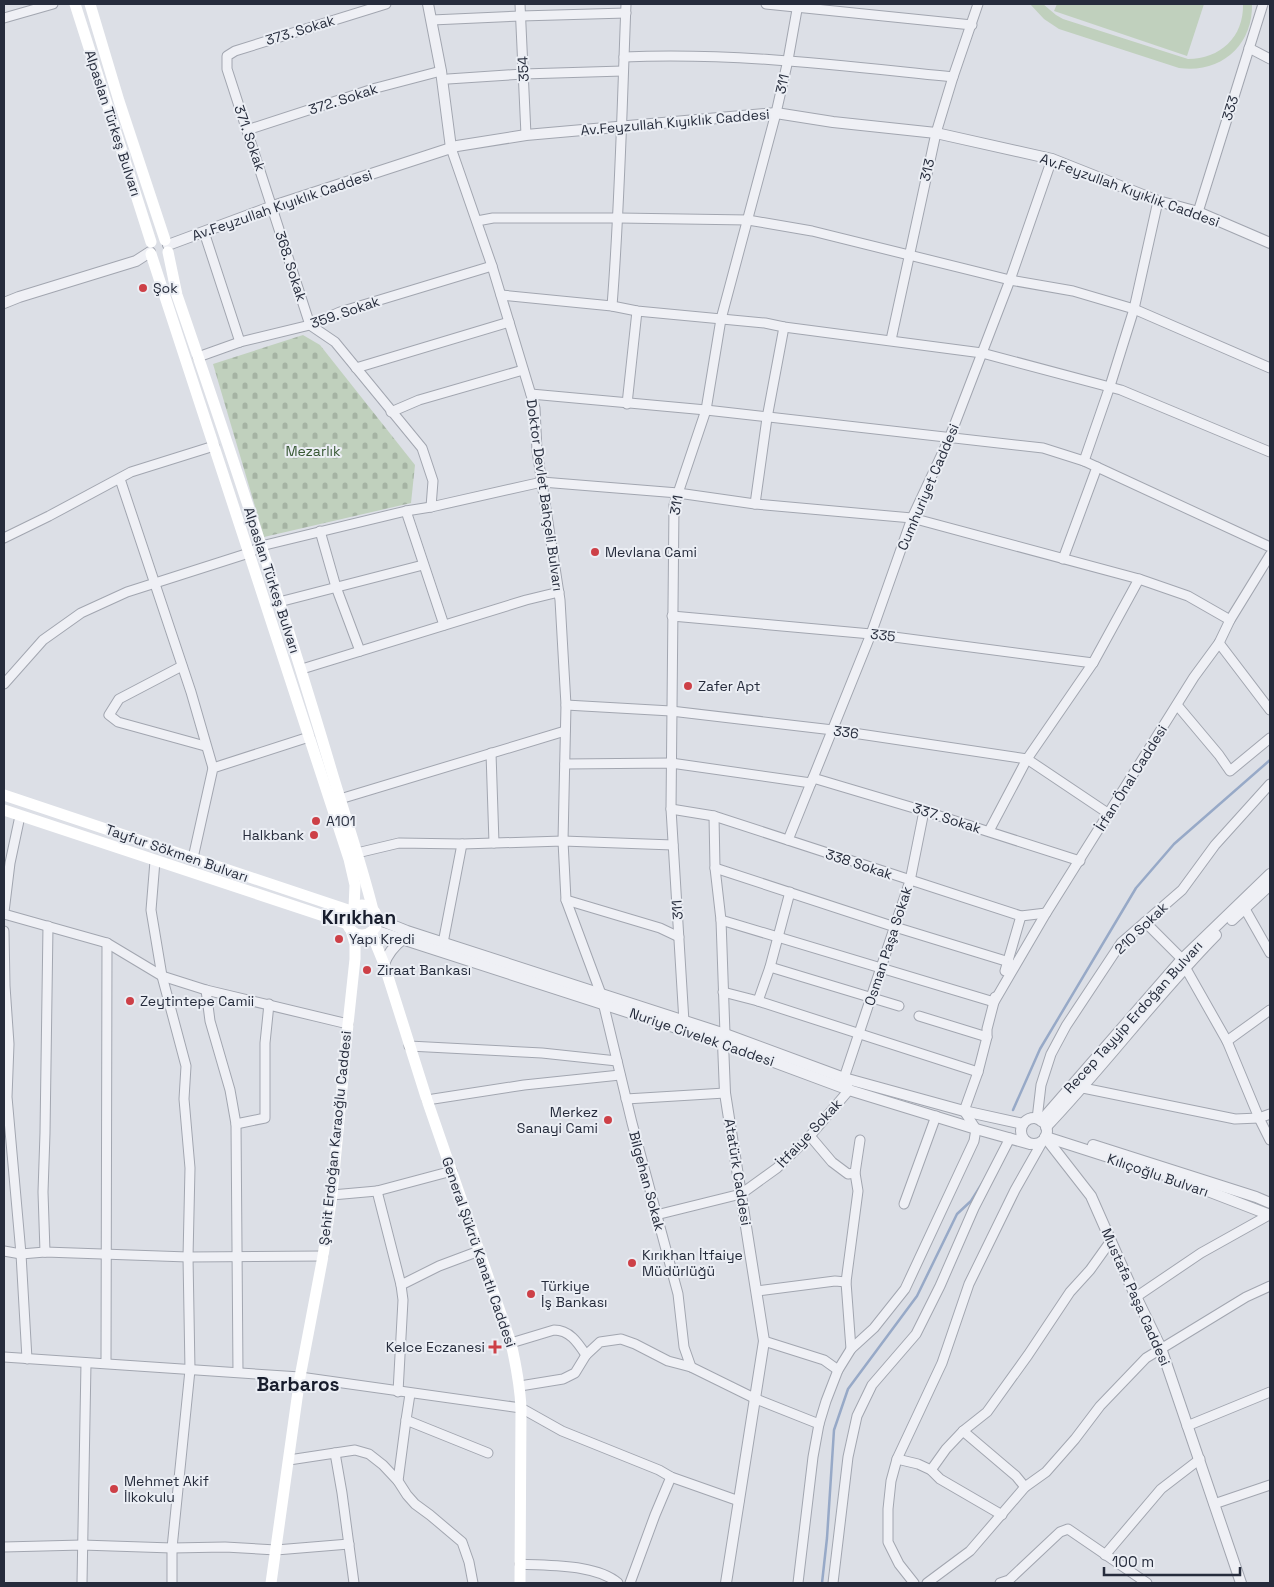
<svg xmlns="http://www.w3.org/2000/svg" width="1274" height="1587" font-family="'Space Grotesk',sans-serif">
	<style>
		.cemetery { fill: url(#cemetery-stones) }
		.pitch { fill: #c0d0bd }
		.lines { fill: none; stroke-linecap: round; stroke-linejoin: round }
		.stream { stroke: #97a9c7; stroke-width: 2.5 }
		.minor-casing { stroke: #a2a6b0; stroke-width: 11 }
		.tertiary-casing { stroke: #a2a6b0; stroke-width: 12 }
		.minor { stroke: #eff0f5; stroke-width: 9 }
		.tertiary { stroke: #eff0f5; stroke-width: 10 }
		.secondary { stroke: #fff; stroke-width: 11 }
		.poi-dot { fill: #cd4047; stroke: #ebeef4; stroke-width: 2 }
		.labels { text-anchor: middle; stroke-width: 4; stroke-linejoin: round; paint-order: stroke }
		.street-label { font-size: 14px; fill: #262c3c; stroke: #ebeef4 }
		.poi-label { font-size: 14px; fill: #262c3c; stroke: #ebeef4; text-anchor: start }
		.park-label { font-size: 14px; fill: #375833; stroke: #ebeef4 }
		.district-label { font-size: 19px; font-weight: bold; fill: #181d2d; stroke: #ebeef4 }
	</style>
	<defs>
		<pattern id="cemetery-stones" width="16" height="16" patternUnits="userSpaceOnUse" patternTransform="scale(1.25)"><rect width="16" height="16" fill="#c0d0bd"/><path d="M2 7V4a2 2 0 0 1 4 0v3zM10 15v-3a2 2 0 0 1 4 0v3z" fill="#a5b3a3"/></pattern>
	</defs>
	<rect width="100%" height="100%" fill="#dcdfe6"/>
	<polygon class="cemetery" points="303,335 320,345 415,465 411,503 264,537 213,364"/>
	<g class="pitch">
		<path d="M1030 4H1043L1056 15 1063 19 1188 59C1220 59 1244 37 1243 4H1252C1253 46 1220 74 1179 68L1059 29 1044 19Z"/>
		<polygon points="1057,4 1204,4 1187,56 1054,11"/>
	</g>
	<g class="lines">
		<g class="stream">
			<polyline points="1013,1110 1040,1049 1136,888 1174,844 1270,760"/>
			<polyline points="822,1583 827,1538 834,1430 848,1389 917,1296 957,1214 971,1201 983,1182"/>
		</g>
		<g class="minor-casing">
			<g id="minor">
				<polyline points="386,4 235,51 227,56 227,69 310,325 335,342 422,448 433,481 431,507"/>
				<polyline points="520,4 526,135"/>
				<polyline points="766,4 972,25"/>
				<polyline points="4,18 53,4"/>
				<polyline points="432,20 521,16 626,13"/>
				<polyline points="1249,48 1270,59"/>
				<path d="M624 57C734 52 843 66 953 77"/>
				<polyline points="448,79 523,74 623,71"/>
				<polyline points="247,130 376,88 441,71"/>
				<polyline points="451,148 492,266 535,408 537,451 560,600 566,705 563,841 566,900 601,994 632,1123 678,1294 684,1347 691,1367"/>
				<polyline points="1198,212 1263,4"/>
				<polyline points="477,221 493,218 619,218 748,220 812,231 1010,280 1073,291 1134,309 1270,368"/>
				<polyline points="204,232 240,342"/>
				<polyline points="501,295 612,306 637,311 765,323 784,327 982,353 1121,390 1270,452"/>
				<path d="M612 306C620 205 622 105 626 4"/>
				<polyline points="891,340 936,133 953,77 978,4"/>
				<polyline points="198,357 240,342 310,325 340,312 492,266"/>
				<polyline points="356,368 509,322"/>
				<polyline points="531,394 706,410 1043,448 1084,461 1270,547"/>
				<polyline points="627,404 637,311"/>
				<polyline points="391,412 419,400 523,370"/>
				<polyline points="1084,461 1110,386 1134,309 1158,201"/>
				<polyline points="120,479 191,692 213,768"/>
				<polyline points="755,504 767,418 784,327"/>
				<polyline points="406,511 444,625"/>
				<polyline points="320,531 336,587 360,651"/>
				<polyline points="4,538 49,516 131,472 214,446"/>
				<polyline points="1063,559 1097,467"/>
				<polyline points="279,602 423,565"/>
				<polyline points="672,616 871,634 1093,663"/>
				<polyline points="1219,643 1270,710"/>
				<polyline points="182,666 119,699 109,715 118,722 205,746"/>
				<polyline points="302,669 526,600 559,592"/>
				<polyline points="4,684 43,640 81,613 127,592 249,553 261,546 406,511 431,507 542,482 678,493 755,504 912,518 1139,579 1188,596 1230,620"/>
				<polyline points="566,705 671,711 833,730 1027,759 1109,814"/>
				<polyline points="1177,705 1219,755 1230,771 1270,738"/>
				<polyline points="491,753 494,843"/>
				<polyline points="565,764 671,763 811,783"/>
				<polyline points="813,778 924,811 1080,861"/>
				<polyline points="340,799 565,731"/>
				<polyline points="671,809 714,816 1021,916 1046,913"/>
				<polyline points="714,816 715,868 721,920 725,1034"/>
				<polyline points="989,831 1027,759 1093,663 1139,579"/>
				<polyline points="788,840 871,634 912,518 949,439 1010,280 1052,159"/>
				<polyline points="357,853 399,843 462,844 563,841 673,845"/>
				<polyline points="193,858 213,768 309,737"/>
				<polyline points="155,861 151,910 162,976 186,1066 184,1099 190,1168 188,1257 190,1370 172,1548 172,1583"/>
				<polyline points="715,868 895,927 1009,962"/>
				<polyline points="566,900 660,928 679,937"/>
				<polyline points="1245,909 1270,953"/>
				<polyline points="4,912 10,863 20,816"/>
				<polyline points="4,914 107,943 162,976 206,990 348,1024"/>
				<polyline points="721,920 994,1002 995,997"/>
				<polyline points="1145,922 1182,959"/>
				<polyline points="4,931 5,986 9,1044 7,1097 21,1254 27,1359"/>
				<polyline points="443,943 462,844"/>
				<polyline points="770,967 899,1006"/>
				<polyline points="1185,967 1227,1041 1259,1118 1270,1140"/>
				<polyline points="1005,971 1021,916"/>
				<polyline points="206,990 210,1021 230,1090 236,1124 238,1372"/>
				<polyline points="723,992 758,1001 978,1072"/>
				<polyline points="758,1001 770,967 790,892"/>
				<polyline points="919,1016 987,1037"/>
				<polyline points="684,1022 671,809 674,505 706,410 721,319 776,113 788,60 798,4"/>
				<polyline points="1227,1041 1270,1010"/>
				<polyline points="409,1046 542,1053 617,1061"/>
				<polyline points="1083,1088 1235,1119 1259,1118 1270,1114"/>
				<polyline points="626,1099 725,1093"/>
				<polyline points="427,1100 524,1085 620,1075"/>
				<polyline points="1037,1119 1041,1085 1051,1054 1066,1026 1121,943 1182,890 1215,845 1270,784"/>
				<polyline points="236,1124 265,1118 265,1043 269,1004"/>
				<polyline points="810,1136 832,1162 848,1174 855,1173"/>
				<polyline points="377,1191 401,1285 403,1300 398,1392"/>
				<polyline points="332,1195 377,1191 452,1171"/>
				<polyline points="904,1204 936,1116"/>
				<polyline points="656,1215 741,1194 777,1168 810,1136 849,1090 844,1078 910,881 924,811"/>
				<polyline points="4,1251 21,1254 45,1252 188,1257 323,1256"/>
				<polyline points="45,1252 43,1192 45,1133 48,926"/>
				<polyline points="401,1285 439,1266 479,1251"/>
				<polyline points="757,1291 835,1281 846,1282"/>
				<polyline points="1136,1297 1201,1253 1269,1215"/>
				<polyline points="764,1341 824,1360 838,1370"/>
				<path d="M511 1343 554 1330C570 1330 578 1343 586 1355"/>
				<polyline points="851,1349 846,1282 858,1191 855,1173 860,1140"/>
				<polyline points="4,1357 300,1377 521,1408 562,1431 659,1470 671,1477 739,1501"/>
				<polyline points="106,1363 107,943"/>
				<polyline points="520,1386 563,1379 575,1373 586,1355 600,1342 621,1339 635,1344 668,1361 691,1367 756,1399 819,1424"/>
				<polyline points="406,1420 410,1394"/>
				<polyline points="1187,1426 1270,1392"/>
				<polyline points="963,1431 1016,1476 1025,1487"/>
				<polyline points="335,1453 355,1450 369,1454 383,1465 398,1481 407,1495 415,1504 430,1515 462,1542 469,1562 473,1583"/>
				<polyline points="897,1459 918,1464 931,1470 940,1479 1002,1515"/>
				<polyline points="289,1460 335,1453 342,1493 354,1583"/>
				<polyline points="931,1470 946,1449 963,1431 987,1412 1028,1355 1070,1292 1090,1270 1110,1242"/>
				<polyline points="398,1481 406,1420 488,1453"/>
				<polyline points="1214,1504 1270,1485"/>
				<polyline points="4,1547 82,1545 172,1548 225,1547 276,1550 349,1544"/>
				<polyline points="1105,1555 1161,1489 1200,1459"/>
				<path d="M520 1564C549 1566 596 1564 618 1583"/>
				<polyline points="82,1583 86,1363"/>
				<polyline points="630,1583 655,1515 671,1477"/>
				<polyline points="798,1583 813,1457 819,1424 826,1401 838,1370 851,1349 874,1328 905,1289 974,1141 976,1129 964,1111 978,1072 987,1037 987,1029 994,1002 1046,913 1194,677 1219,643 1230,620 1270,555"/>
				<polyline points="833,1583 848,1457 857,1416 872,1385 916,1334 940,1286 974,1208 1010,1138"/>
				<polyline points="914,1583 899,1564 888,1542 888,1509 891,1481 897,1459 942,1363 969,1284 1015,1190 1045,1137"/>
				<polyline points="927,1583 970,1551 1025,1487 1046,1472 1075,1439 1100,1406 1146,1358 1246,1297 1270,1286"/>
				<polyline points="1000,1583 1009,1580 1060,1532 1068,1529 1147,1583"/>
			</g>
		</g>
		<g class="tertiary-casing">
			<g id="tertiary">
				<polyline points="428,4 441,71 451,148"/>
				<polyline points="168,245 273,206 457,146 526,135 776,113 833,122 936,133 1052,159 1158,201 1198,212 1270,243"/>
				<polyline points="4,303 19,297 136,261 150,252"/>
				<polyline points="377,919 407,931 725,1034 844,1078 964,1111 1023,1124"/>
				<polyline points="1232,920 1270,885"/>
				<polyline points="374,930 723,1043 849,1090 976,1129 1030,1144"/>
				<path d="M384 964C388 953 394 946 403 939"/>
				<polyline points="724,1038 723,1043 725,1093 764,1341 726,1583"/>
				<circle cx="1034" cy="1131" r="13"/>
				<polyline points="1041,1121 1182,959 1270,874"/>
				<path d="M1046 1127C1105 1065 1156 996 1216 935"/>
				<polyline points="1045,1137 1091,1196 1129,1282 1161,1348 1241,1583"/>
				<polyline points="1046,1137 1174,1178 1270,1215"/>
				<polyline points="1093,1145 1256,1197 1270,1203"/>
			</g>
		</g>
		<use href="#minor" class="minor"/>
		<use href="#tertiary" class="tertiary"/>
		<g class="secondary">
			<polyline points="75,4 151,242"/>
			<polyline points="90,4 119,101 165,240"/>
			<path d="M168 252 177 295C231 452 284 610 331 769 345 816 361 862 373 910"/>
			<polyline points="151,254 349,859 355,885 354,908"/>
			<polyline points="4,795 351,911"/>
			<polyline points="4,810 348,924"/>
			<circle cx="362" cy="920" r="15"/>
			<path d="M371 932 384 964 427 1100 511 1343C516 1365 520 1386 521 1408L520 1583"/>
			<polyline points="271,1583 300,1377 323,1256 332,1195 348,1024 355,959 355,944 351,930"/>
		</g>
	</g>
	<g class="poi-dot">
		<circle cx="143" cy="288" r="5"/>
		<circle cx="595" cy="552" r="5"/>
		<circle cx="688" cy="686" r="5"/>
		<circle cx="316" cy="821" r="5"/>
		<circle cx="314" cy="835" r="5"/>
		<circle cx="339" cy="939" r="5"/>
		<circle cx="367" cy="970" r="5"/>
		<circle cx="130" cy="1001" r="5"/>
		<circle cx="608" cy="1120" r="5"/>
		<circle cx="632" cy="1263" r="5"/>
		<circle cx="531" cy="1294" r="5"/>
		<path d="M492.5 1339.5h5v5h5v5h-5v5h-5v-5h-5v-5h5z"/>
		<circle cx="114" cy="1489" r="5"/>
	</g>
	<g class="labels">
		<g class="street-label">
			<text transform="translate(300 30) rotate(-17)" y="5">373. Sokak</text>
			<text transform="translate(523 69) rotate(-93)" y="5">354</text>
			<text transform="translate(782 84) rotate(-77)" y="5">311</text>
			<text transform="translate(343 99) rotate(-18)" y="5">372. Sokak</text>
			<text transform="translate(1230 108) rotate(-73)" y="5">333</text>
			<text transform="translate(675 122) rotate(-5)" y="5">Av.Feyzullah Kıyıklık Caddesi</text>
			<text transform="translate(113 123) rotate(72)" y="5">Alpaslan Türkeş Bulvarı</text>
			<text transform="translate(250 138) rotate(71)" y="5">371. Sokak</text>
			<text transform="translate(927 170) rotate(-77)" y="5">313</text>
			<text transform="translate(1130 190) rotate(20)" y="5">Av.Feyzullah Kıyıklık Caddesi</text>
			<text transform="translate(282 205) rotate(-19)" y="5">Av.Feyzullah Kıyıklık Caddesi</text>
			<text transform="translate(291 266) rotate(72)" y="5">368. Sokak</text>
			<text transform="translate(345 312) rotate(-19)" y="5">359. Sokak</text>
			<text transform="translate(928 487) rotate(-67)" y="5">Cumhuriyet Caddesi</text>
			<text transform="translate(545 495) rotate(82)" y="5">Doktor Devlet Bahçeli Bulvarı</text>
			<text transform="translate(676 505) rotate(-80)" y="5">311</text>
			<text transform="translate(272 580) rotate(72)" y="5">Alpaslan Türkeş Bulvarı</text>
			<text transform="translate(883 635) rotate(7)" y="5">335</text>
			<text transform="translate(846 732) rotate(8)" y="5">336</text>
			<text transform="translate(1131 778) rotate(-58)" y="5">İrfan Önal Caddesi</text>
			<text transform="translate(947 818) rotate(18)" y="5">337. Sokak</text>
			<text transform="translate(177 853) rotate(19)" y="5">Tayfur Sökmen Bulvarı</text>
			<text transform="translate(859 864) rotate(18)" y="5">338 Sokak</text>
			<text transform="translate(677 910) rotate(-94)" y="5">311</text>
			<text transform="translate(1141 928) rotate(-44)" y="5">210 Sokak</text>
			<text transform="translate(888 946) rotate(-72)" y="5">Osman Paşa Sokak</text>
			<text transform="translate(1133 1017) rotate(-48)" y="5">Recep Tayyip Erdoğan Bulvarı</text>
			<text transform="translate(702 1037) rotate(19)" y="5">Nuriye Civelek Caddesi</text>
			<text transform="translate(809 1133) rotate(-47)" y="5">İtfaiye Sokak</text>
			<text transform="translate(335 1138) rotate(-84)" y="5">Şehit Erdoğan Karaoğlu Caddesi</text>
			<text transform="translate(738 1172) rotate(81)" y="5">Atatürk Caddesi</text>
			<text transform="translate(1158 1175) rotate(19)" y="5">Kılıçoğlu Bulvarı</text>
			<text transform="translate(647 1181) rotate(75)" y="5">Bilgehan Sokak</text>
			<text transform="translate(479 1252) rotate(71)" y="5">General Şükrü Kanatlı Caddesi</text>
			<text transform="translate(1136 1297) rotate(66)" y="5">Mustafa Paşa Caddesi</text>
		</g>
		<g class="poi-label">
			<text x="153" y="293">Şok</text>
			<text x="605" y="557">Mevlana Cami</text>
			<text x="698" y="691">Zafer Apt</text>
			<text x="326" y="826">A101</text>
			<text x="304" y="840" text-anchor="end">Halkbank</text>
			<text x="349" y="944">Yapı Kredi</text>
			<text x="377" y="975">Ziraat Bankası</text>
			<text x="140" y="1006">Zeytintepe Camii</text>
			<text x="598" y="1117" text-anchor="end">Merkez<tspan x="598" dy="16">Sanayi Cami</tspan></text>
			<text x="642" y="1260">Kırıkhan İtfaiye<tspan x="642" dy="16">Müdürlüğü</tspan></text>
			<text x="541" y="1291">Türkiye<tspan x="541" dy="16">İş Bankası</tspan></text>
			<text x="485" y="1352" text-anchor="end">Kelce Eczanesi</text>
			<text x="124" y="1486">Mehmet Akif<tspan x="124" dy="16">İlkokulu</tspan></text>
		</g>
		<g class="park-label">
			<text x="313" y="456">Mezarlık</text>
		</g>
		<g class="district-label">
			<text x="359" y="924">Kırıkhan</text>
			<text x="298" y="1391">Barbaros</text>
		</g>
	</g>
	<rect width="1274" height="1587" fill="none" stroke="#262c3c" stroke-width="10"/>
	<path d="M1104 1567v8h136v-8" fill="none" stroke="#262c3c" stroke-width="2.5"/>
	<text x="1112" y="1567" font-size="15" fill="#262c3c" stroke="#ebeef4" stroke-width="4" paint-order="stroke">100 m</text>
</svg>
